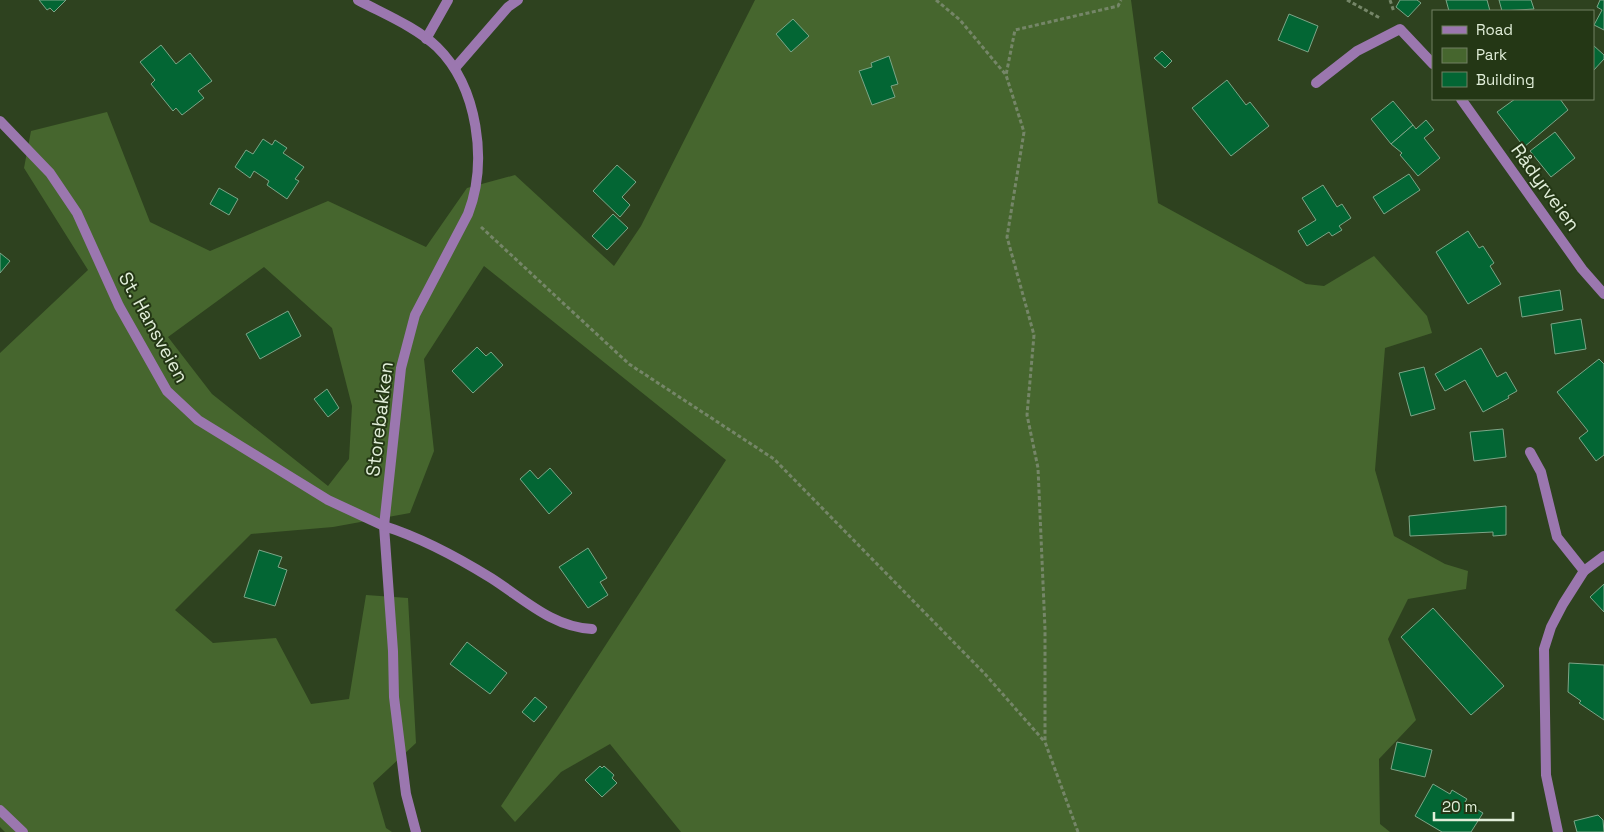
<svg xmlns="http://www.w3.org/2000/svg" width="1604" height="832" font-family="'Space Grotesk',sans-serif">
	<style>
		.green { fill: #46662e; fill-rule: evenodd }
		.building { fill: #036634; stroke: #7ca587 }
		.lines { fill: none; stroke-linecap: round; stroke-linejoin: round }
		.path { stroke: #758668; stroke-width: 3; stroke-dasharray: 4 2.5; stroke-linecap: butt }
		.service { stroke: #9b77af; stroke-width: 10 }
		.minor { stroke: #9b77af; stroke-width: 10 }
		.labels { text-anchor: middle; stroke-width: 4; stroke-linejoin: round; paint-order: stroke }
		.street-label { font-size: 19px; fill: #e1eed9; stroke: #243715 }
	</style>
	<rect width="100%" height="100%" fill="#2e421f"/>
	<path class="green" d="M755 0H1131L1158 203 1306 284 1324 286 1374 256 1427 316 1432 333 1385 348 1375 470 1394 536 1445 564 1468 571 1466 589 1408 599 1388 639 1416 720 1379 759 1380 824 1390 832H681L610 744 561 772 515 822 501 806 726 460 484 266 424 359 434 451 410 513 333 527 251 534 175 610 213 643 276 638 311 704 349 699 366 595 408 598 416 743 373 783 386 828 392 832H5L0 827V353L88 270 24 168 31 131 107 112 150 222 210 251 328 201 426 247 467 188 515 175 614 266 641 226ZM264 267 332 328 352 406 349 459 328 486 212 394 168 337Z"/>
	<g class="building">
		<polygon points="39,0 66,0 54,12 50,8 47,10"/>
		<polygon points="1400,0 1417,0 1421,3 1408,17 1396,7"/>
		<polygon points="1446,0 1487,0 1490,11 1449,11"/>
		<polygon points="1499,0 1531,0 1534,9 1502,11"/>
		<polygon points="1600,0 1604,0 1604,30 1594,25 1602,10 1597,7"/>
		<polygon points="1289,14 1318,26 1308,52 1278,40"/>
		<polygon points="793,19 809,36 791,52 776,34"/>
		<polygon points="161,45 176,64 190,53 212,81 198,91 204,98 182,115 176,108 173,111 151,84 155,80 140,62"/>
		<polygon points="1593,45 1604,55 1604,59 1593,71"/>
		<polygon points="1162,51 1172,61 1165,68 1154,58"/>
		<polygon points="889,56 898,84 891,86 895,97 872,105 859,71 872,67 871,63"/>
		<polygon points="1227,80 1246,105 1250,102 1269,126 1231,156 1192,108"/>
		<polygon points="1515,99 1560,99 1568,110 1524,147 1497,112"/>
		<polygon points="1393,101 1413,125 1391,144 1371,119"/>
		<polygon points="1426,120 1434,130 1424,138 1440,158 1418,176 1400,155 1402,153 1391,144 1413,125 1416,129"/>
		<polygon points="1555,132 1575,158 1551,177 1530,151"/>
		<polygon points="263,139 272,145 275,140 287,148 283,153 304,167 295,179 299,181 287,199 267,185 269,181 254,171 250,178 235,167 246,150 253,154"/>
		<polygon points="617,165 636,182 622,197 630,205 620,217 593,191"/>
		<polygon points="1409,174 1420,190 1384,214 1373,197"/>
		<polygon points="1323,185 1337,207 1342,204 1351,218 1339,226 1342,230 1332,236 1329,232 1307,246 1298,231 1316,220 1302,198"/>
		<polygon points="219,188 238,199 229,215 210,204"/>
		<polygon points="613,214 628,228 607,250 592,236"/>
		<polygon points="1468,231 1479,248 1483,246 1494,263 1490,266 1501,284 1468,304 1436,252"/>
		<polygon points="0,253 10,261 0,273"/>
		<polygon points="1560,290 1563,310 1522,317 1519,297"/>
		<polygon points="288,311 301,336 260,359 246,334"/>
		<polygon points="1581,319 1586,349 1555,354 1551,324"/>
		<polygon points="477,347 486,356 491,352 503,365 473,393 452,371"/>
		<polygon points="1481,348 1497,377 1506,372 1517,391 1508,396 1509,398 1483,412 1465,380 1445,391 1435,374"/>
		<polygon points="1599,359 1604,364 1604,455 1596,461 1579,438 1588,431 1557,392"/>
		<polygon points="1424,367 1435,409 1411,416 1399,373"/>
		<polygon points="327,389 339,408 328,417 314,399"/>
		<polygon points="1503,429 1506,457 1474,461 1470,432"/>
		<polygon points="550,468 572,493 549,514 520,479 530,470 538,479"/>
		<polygon points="1506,506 1506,535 1493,536 1493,532 1410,536 1409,516"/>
		<polygon points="588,548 607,578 600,582 608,595 588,608 559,567"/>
		<polygon points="259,550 282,557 278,567 287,570 275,606 244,597"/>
		<polygon points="1604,584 1604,612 1590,597"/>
		<polygon points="1433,608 1504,686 1471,715 1401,637"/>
		<polygon points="467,642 507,673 490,694 450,664"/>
		<polygon points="1569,663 1604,665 1604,720 1579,703 1581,701 1568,692"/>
		<polygon points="535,697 547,707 534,722 522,712"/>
		<polygon points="1397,742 1432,750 1425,777 1391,769"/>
		<polygon points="600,766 602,768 604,766 614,775 612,778 617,783 602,797 585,780"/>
		<polygon points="1433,784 1450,794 1452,790 1467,799 1465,802 1483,813 1471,832 1442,832 1415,816"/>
		<polygon points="1598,815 1603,820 1604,832 1577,832 1574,821"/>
	</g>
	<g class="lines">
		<g class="path">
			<polyline points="936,0 960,20 1006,75"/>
			<polyline points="1347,0 1380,18"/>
			<polyline points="1390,0 1394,12"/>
			<polyline points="481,227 629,364 774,459 985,674 1044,741"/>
			<polyline points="1078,832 1045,742 1045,629 1038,468 1027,415 1034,335 1007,237 1024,132 1006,75 1015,30 1118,6 1121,0"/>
		</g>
		<g class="service">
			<polyline points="426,39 448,0"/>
			<polyline points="455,68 508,7 518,0"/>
			<polyline points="1530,452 1541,472 1557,537 1584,571"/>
			<path d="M384 526C422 538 457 557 491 578 524 599 552 627 592 629"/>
		</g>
		<g class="minor">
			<path d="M358 0C384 14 416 27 437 47 478 87 488 162 468 214L415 315 401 368 384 526 393 651 394 697 406 794 416 832"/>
			<polyline points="1316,83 1357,51 1400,29 1433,64"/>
			<polyline points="1461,99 1582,269 1604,294"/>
			<polyline points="0,121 50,173 77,213 119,306 167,391 198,420 328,500 384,526"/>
			<polyline points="0,810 23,832"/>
			<polyline points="1558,832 1546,775 1544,649 1551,627 1563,604 1584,571 1604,556"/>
		</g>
	</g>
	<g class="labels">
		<g class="street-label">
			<text transform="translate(1546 187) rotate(54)" y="7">Rådyrveien</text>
			<text transform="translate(154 327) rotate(61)" y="7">St. Hansveien</text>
			<text transform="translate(379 419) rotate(-83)" y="7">Storebakken</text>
		</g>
	</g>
	<rect x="1432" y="10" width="162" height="90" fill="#243715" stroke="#708063"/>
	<rect x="1442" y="26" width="25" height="8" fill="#9b77af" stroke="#708063"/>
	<text x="1476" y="35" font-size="15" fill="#e1eed9">Road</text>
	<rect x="1442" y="48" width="25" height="15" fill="#46662e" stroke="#708063"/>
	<text x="1476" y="60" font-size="15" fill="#e1eed9">Park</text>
	<rect x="1442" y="72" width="25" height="15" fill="#036634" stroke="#708063"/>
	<text x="1476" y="85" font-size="15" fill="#e1eed9">Building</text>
	<path d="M1434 812v8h79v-8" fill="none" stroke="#e1eed9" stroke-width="2.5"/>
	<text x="1442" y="812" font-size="15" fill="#e1eed9" stroke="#243715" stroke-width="4" paint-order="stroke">20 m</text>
</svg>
